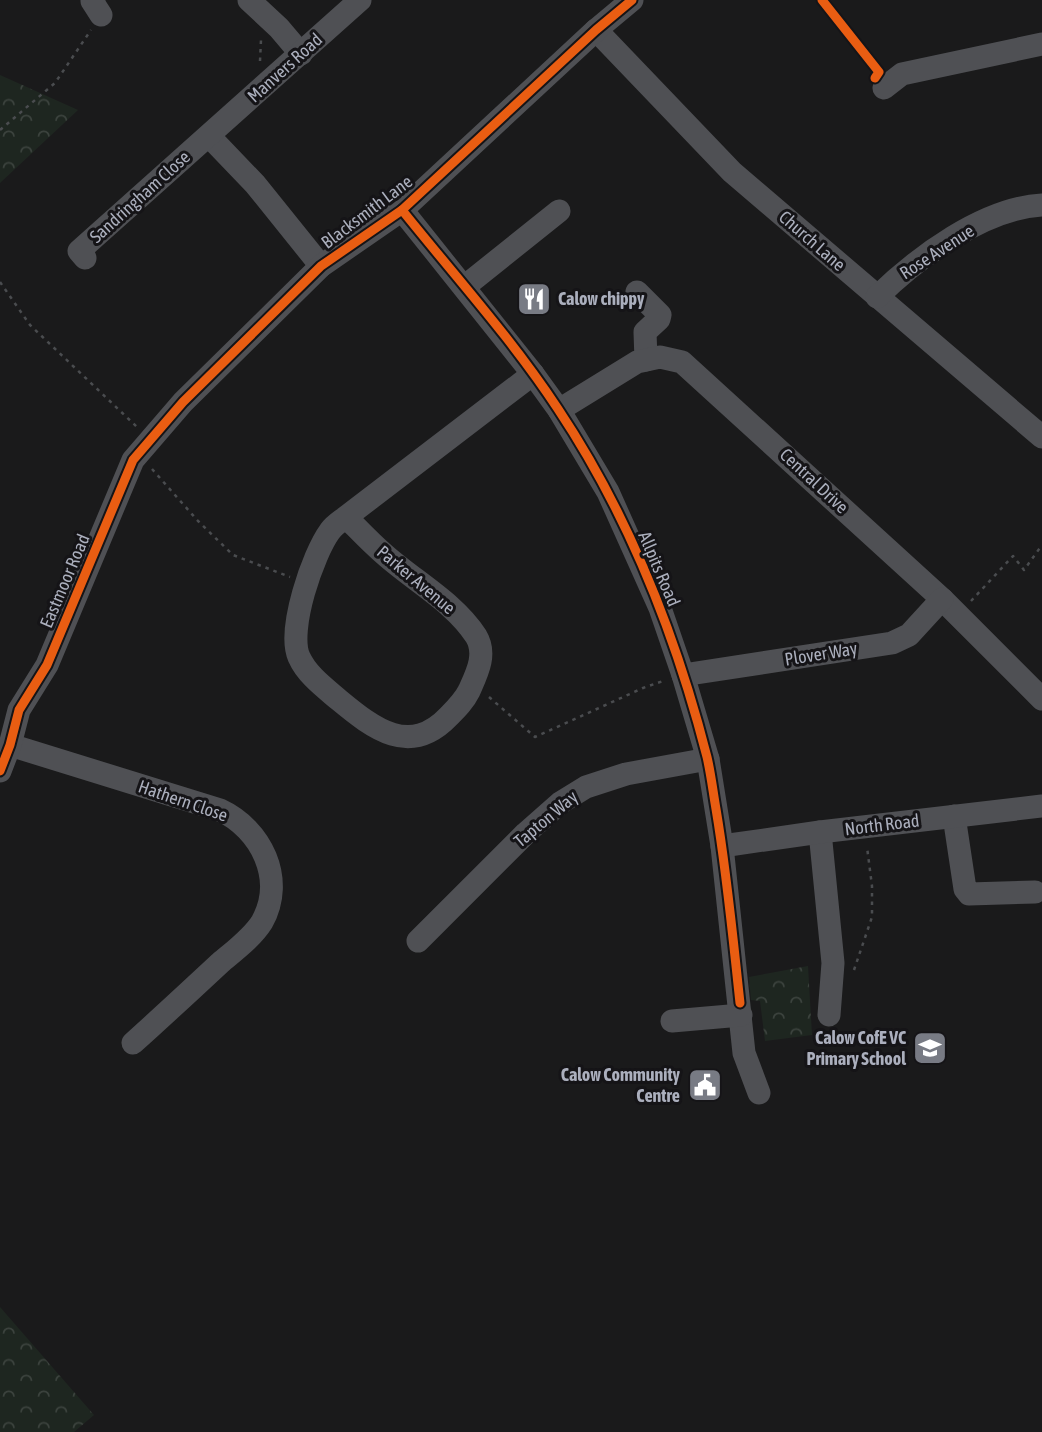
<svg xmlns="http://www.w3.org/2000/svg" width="1042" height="1432" font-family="'Asap Condensed',sans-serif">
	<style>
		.forest { fill: url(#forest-crowns) }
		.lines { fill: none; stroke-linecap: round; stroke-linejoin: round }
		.path { stroke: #4a4c4f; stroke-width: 2.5; stroke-dasharray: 3.5 5; stroke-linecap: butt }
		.minor { stroke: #4f5054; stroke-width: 23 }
		.cycleway-casing { stroke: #151417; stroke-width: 13 }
		.cycleway { stroke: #e95d12; stroke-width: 9 }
		.labels { text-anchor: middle; stroke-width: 6; stroke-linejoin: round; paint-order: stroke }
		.street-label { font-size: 18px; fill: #abafbd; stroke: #151417 }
		.poi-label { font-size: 18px; font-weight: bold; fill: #abafbd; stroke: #151417; text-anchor: end }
	</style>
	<defs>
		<pattern id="forest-crowns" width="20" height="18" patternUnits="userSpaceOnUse" patternTransform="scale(1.75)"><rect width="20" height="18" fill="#1e2620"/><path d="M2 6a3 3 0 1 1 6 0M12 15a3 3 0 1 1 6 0" fill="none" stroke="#3c433e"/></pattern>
	</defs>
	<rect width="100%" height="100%" fill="#1a1a1b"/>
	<g class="forest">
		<polygon points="0,75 78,110 0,183"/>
		<polygon points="808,966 812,1035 765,1041 760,1001 751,1000 749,977"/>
		<polygon points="0,1307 94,1415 74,1432 0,1432"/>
	</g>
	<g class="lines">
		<g class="path">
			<polyline points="260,61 261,40"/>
			<polyline points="0,130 55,83 91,30"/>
			<polyline points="0,282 30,325 137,427"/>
			<polyline points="152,469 198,521 233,555 290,577"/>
			<polyline points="971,601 1013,556 1024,570 1042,545"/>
			<polyline points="489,697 535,737 643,688 663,681"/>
			<polyline points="854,970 872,917 872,886 867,847"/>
		</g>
		<g class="minor">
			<polyline points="94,0 92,1 101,15"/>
			<polyline points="249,0 279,28 301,54"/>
			<polyline points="596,30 732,172 1042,437"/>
			<polyline points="884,88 902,74 1042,44"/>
			<polyline points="209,136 255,184 321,266"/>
			<polyline points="402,210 533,374 559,410 608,492 660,608 683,675 708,759 722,846 744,1053 759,1093"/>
			<polyline points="85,258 79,251 360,0"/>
			<polyline points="464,287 559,211"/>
			<polyline points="637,292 660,315 659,319 645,332 646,360"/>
			<path d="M877 297C918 257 984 208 1042 205"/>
			<polyline points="559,410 637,362 660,357 682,362 942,599 1042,699"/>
			<path d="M346 517C359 530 371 543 384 554 414 581 454 602 476 636 487 654 477 673 469 691 464 701 457 708 449 716 410 757 374 729 339 700 325 688 307 675 299 657 287 630 313 554 330 531 334 525 341 521 346 517L533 374"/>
			<polyline points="683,675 892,643 909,635 942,599"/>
			<path d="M10 745 220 810C261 829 286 879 262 922 252 938 234 951 220 963 191 990 162 1017 133 1043"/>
			<polyline points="0,771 10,745 19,710 47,665 133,460 183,402 321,266 402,210 596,30 632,0"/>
			<polyline points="954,816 965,889 969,894 1035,892"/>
			<polyline points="820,832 833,963 829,1015"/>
			<polyline points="722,846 820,832 1042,806"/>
			<polyline points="418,941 526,833 560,803 586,787 626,774 708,759"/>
			<polyline points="672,1021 741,1015"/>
		</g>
		<g class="cycleway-casing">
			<g id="cycleway">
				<polyline points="822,0 879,72 875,78"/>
				<path d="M402 210C454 275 512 339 558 409 628 514 676 636 707 757 711 774 713 792 716 809 727 874 733 939 740 1003"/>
				<polyline points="0,771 10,745 19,710 47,665 133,460 183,402 321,266 402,210 596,30 632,0"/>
			</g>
		</g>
		<use href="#cycleway" class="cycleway"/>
	</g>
	<defs>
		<g id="restaurant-square" transform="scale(1.75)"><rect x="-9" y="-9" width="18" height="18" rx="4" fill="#787b84" stroke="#151417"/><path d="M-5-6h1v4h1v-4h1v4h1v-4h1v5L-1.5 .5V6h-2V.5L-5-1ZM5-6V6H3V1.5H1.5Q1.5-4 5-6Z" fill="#fff"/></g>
		<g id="school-square" transform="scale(1.75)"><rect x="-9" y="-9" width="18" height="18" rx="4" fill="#787b84" stroke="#151417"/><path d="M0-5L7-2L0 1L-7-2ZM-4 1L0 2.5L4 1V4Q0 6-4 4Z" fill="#fff"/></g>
		<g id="civic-square" transform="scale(1.75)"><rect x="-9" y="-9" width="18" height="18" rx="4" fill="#787b84" stroke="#151417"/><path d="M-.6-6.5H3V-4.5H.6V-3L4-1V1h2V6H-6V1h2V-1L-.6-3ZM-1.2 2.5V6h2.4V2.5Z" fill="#fff"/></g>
	</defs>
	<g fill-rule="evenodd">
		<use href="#restaurant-square" x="534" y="299"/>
		<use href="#school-square" x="930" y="1048"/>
		<use href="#civic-square" x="705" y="1085"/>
	</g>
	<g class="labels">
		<g class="street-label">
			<text transform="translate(285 68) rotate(-42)" y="6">Manvers Road</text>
			<text transform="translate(140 197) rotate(-42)" y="6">Sandringham Close</text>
			<text transform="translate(367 212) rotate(-37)" y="6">Blacksmith Lane</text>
			<text transform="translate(812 241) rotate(41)" y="6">Church Lane</text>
			<text transform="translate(937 252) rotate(-33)" y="6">Rose Avenue</text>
			<text transform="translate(814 481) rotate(43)" y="6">Central Drive</text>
			<text transform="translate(659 569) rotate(67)" y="6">Allpits Road</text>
			<text transform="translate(416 580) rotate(40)" y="6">Parker Avenue</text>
			<text transform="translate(65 581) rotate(-67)" y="6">Eastmoor Road</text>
			<text transform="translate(821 654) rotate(-9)" y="6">Plover Way</text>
			<text transform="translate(183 801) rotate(19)" y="6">Hathern Close</text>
			<text transform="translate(546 819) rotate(-40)" y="6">Tapton Way</text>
			<text transform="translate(882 825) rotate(-7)" y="6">North Road</text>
		</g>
		<g class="poi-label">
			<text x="558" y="305" text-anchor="start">Calow chippy</text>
			<text x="906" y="1044">Calow CofE VC<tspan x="906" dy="21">Primary School</tspan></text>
			<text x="680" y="1081">Calow Community<tspan x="680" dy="21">Centre</tspan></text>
		</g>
	</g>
</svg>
